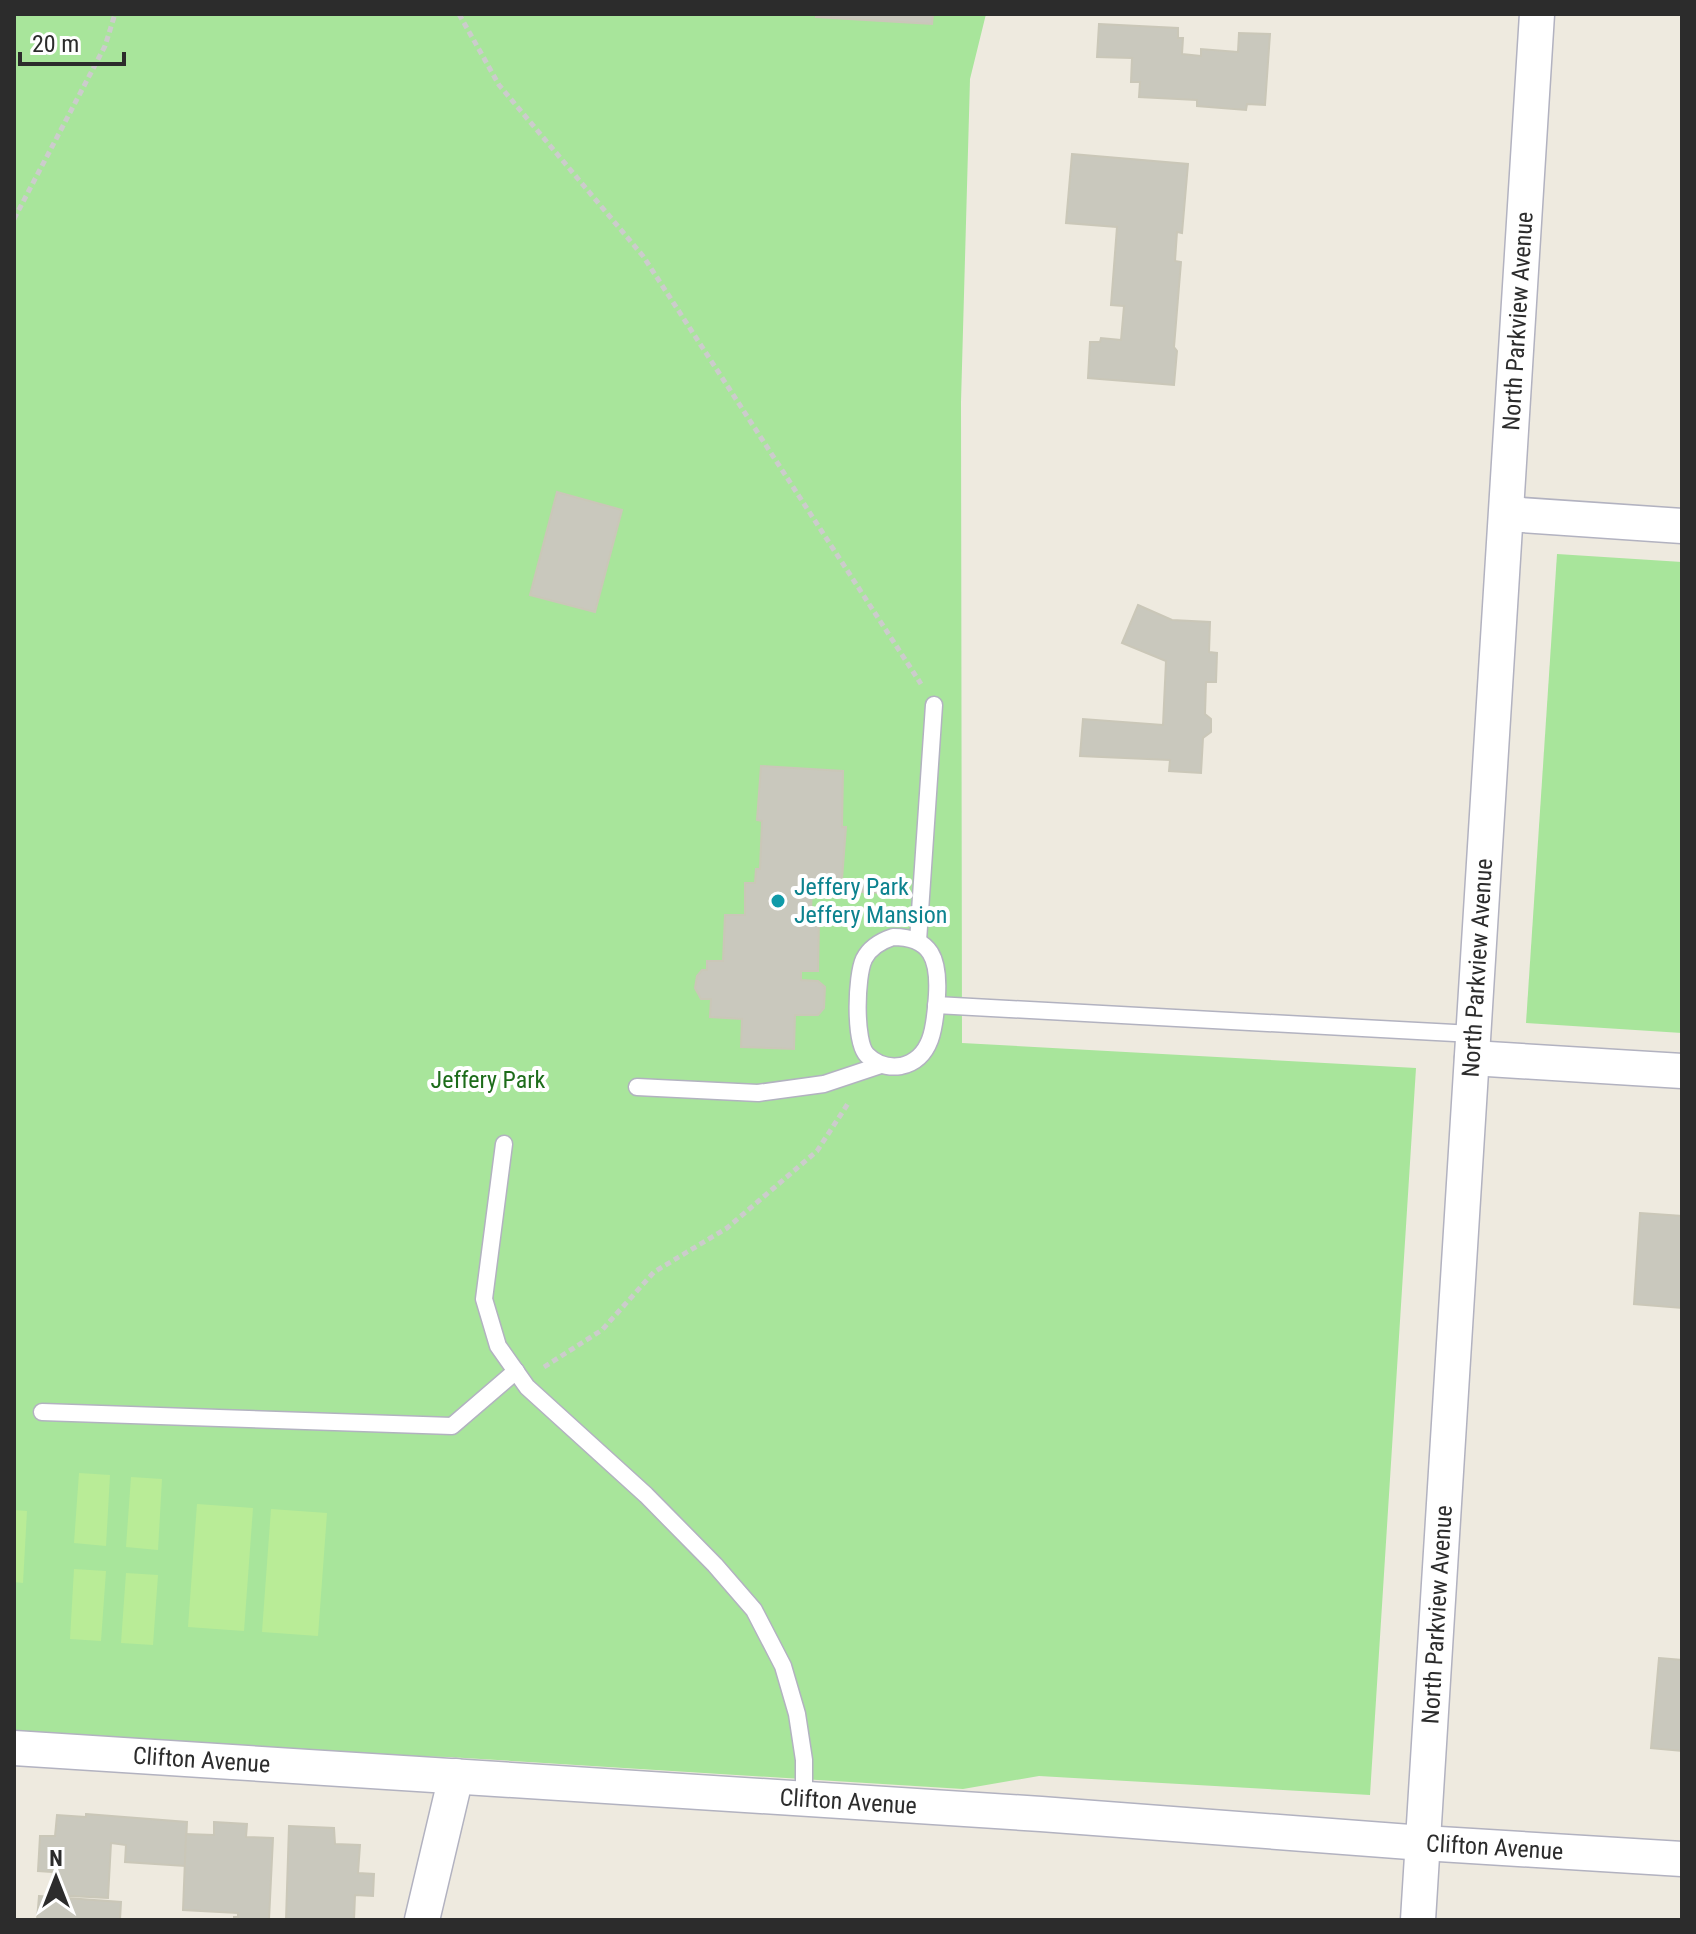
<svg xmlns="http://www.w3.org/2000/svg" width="1696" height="1934" font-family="'Roboto Condensed',sans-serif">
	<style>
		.green { fill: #a8e59b }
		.pitch { fill: #b9ec97 }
		.building { fill: #c9c8bd; stroke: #cac7b8; stroke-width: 2 }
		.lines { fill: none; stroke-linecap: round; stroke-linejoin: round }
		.service-casing { stroke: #b2b2c0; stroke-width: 19 }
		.minor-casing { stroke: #b2b2c0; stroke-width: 37 }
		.path { stroke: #ccc; stroke-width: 5; stroke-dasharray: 6 4; stroke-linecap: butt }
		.service { stroke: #fff; stroke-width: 16 }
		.minor { stroke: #fff; stroke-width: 34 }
		.culture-dot { fill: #0f9aa8; stroke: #fff; stroke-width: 3 }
		.labels { text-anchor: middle; stroke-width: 8; stroke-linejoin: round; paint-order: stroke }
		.street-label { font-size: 24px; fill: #2c2c2c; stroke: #fff }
		.culture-label { font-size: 24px; fill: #0d838f; stroke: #fff; text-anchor: start }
		.park-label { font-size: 24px; fill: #1d6c1a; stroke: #fff }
	</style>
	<rect width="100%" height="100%" fill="#eeeadf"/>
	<g class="green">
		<polygon points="14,14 986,14 970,79 961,402 962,1043 1416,1068 1370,1795 1039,1776 963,1789 448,1757 14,1748"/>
		<polygon points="1557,554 1682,562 1682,1033 1526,1023"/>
	</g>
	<g class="pitch">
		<polygon points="79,1473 110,1475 106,1546 74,1543"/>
		<polygon points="131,1477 162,1479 158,1550 126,1547"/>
		<polygon points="197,1504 253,1508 244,1631 188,1627"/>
		<polygon points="271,1509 327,1513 318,1636 262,1632"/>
		<polygon points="14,1510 27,1511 23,1583 14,1582"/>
		<polygon points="74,1569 106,1571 101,1641 70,1639"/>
		<polygon points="126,1573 158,1575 153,1645 121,1643"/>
	</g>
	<g class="building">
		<polygon points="817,14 933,14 932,24 816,17"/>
		<polygon points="1099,24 1178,28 1178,38 1183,38 1182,54 1201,56 1201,49 1238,52 1239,33 1270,34 1265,105 1247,104 1246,110 1197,106 1197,100 1139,97 1140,82 1131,82 1132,58 1097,57"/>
		<polygon points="1072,154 1188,164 1182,233 1177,232 1175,261 1181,262 1174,347 1177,351 1174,385 1088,378 1090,342 1100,342 1101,338 1121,340 1124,306 1111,305 1117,227 1066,223"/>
		<polygon points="557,492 622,510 595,612 530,595"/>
		<polygon points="1138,605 1172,620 1210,622 1209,652 1217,653 1216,682 1206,682 1205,714 1211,719 1211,732 1203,738 1201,773 1169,771 1170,760 1080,756 1083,719 1163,725 1166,661 1122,643"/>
		<polygon points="761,766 843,771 842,827 846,827 842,879 886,882 885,893 812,890 811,910 815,914 815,921 819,921 818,971 801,971 801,980 818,981 825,987 824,1008 818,1015 795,1015 794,1049 741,1047 742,1019 710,1017 711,999 701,999 695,988 697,976 702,970 707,970 707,961 723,961 725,915 745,915 745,883 755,883 756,869 760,869 762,821 757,820"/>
		<polygon points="1640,1213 1682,1216 1682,1308 1634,1304"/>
		<polygon points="1659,1658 1682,1660 1682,1751 1651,1748"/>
		<polygon points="86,1814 187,1822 185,1866 125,1862 126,1845 111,1843 108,1898 51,1895 53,1872 38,1871 40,1836 55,1836 57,1815 86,1817"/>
		<polygon points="214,1822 247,1824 246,1837 273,1838 269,1920 234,1920 234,1917 238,1917 238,1913 183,1910 186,1834 214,1835"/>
		<polygon points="289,1826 334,1828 335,1844 360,1845 358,1873 374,1874 373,1896 355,1895 354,1920 286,1920"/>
		<polygon points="39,1896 121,1902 120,1920 37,1920"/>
	</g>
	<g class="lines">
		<g class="service-casing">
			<g id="service">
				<path d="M893 937C932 937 939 960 937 995 935 1022 934 1059 901 1066 888 1068 876 1064 867 1055 854 1042 856 976 864 959 870 947 881 941 893 937Z"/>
				<polyline points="918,941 934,705"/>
				<polyline points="936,1005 1473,1034"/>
				<polyline points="637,1087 758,1093 824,1084 881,1065"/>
				<polyline points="504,1144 484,1299 498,1346 527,1387 646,1495 715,1565 754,1610 783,1666 797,1714 804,1760 804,1799"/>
				<polyline points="42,1412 452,1426 516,1371"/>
			</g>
		</g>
		<g class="minor-casing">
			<g id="minor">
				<polyline points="1507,514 1682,526"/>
				<polyline points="1472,1058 1682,1071"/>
				<path id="s1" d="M14 1748 1041 1814 1423 1843 1682 1859"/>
				<polyline points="422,1920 456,1776"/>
				<path id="s2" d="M1418 1920 1537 14"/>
			</g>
		</g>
		<g class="path">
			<polyline points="459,14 499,85 643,256 921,684"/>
			<polyline points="14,219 105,46 115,14"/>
			<polyline points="544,1367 602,1330 654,1272 727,1228 817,1151 849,1102"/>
		</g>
		<use href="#service" class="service"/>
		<use href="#minor" class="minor"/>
	</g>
	<circle class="culture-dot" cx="778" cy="901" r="8"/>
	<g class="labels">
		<g class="street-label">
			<text dy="8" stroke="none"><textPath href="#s2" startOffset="1602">North Parkview Avenue</textPath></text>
			<text dy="8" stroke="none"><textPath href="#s2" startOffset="954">North Parkview Avenue</textPath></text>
			<text dy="8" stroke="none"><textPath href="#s2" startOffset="306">North Parkview Avenue</textPath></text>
			<text dy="8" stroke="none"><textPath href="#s1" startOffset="188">Clifton Avenue</textPath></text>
			<text dy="8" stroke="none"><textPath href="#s1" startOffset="836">Clifton Avenue</textPath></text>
			<text dy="8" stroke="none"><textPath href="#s1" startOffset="1484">Clifton Avenue</textPath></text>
		</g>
		<g class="culture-label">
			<text x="794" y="895">Jeffery Park<tspan x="794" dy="28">Jeffery Mansion</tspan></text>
		</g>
		<g class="park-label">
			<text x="488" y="1088">Jeffery Park</text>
		</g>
	</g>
	<rect width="1696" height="1934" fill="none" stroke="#2c2c2c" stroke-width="32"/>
	<g transform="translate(56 1878)" stroke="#ffffff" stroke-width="6" paint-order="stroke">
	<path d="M0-6L14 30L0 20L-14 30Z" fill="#2c2c2c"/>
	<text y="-12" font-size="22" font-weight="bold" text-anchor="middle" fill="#2c2c2c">N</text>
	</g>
	<path d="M20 52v12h104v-12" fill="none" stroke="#2c2c2c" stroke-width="4"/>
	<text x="32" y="52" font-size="24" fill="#2c2c2c" stroke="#ffffff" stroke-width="6" paint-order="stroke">20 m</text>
</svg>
